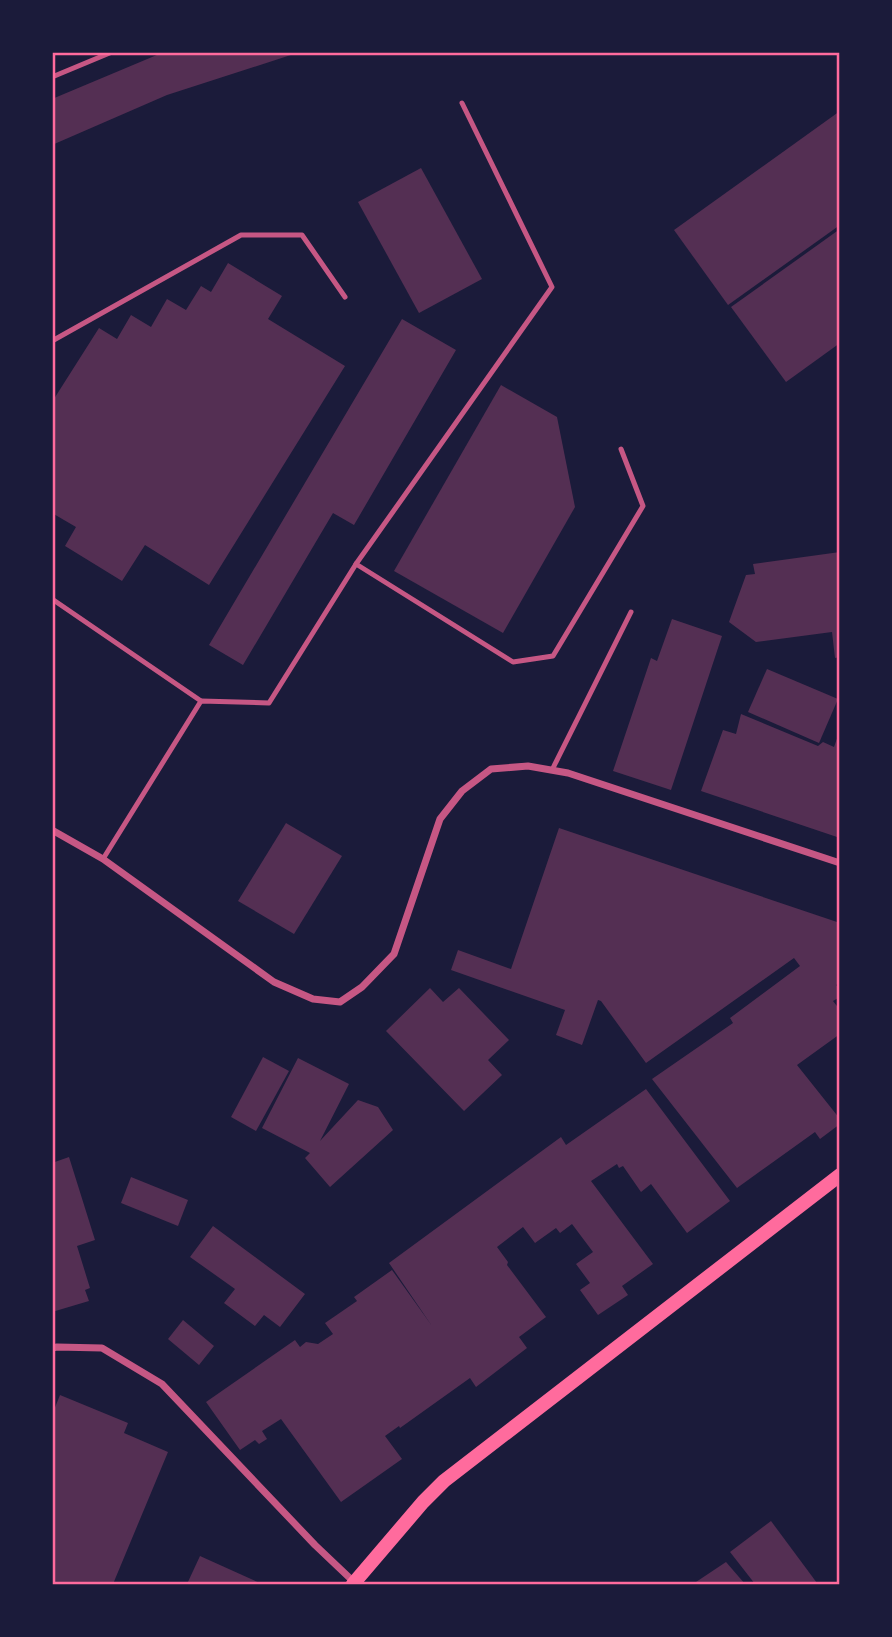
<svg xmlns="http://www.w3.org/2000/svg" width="892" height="1637" font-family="'Fira Sans',sans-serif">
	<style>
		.building { fill: #542f53 }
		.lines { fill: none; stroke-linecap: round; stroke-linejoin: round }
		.service { stroke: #c65784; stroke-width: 5 }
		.minor { stroke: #c65784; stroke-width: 7 }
		.secondary { stroke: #ff6b9d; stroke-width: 14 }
		.neatline { fill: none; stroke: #ff6b9d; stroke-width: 2.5 }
	</style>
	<rect width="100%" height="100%" fill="#1b1b3a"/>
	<g class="building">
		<polygon points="164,52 297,53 167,95 52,145 52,99"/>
		<polygon points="840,111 840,225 728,305 674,230"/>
		<polygon points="421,168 482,279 419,313 358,202"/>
		<polygon points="840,229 840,343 786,382 731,307"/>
		<polygon points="228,263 282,296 268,319 345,366 209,585 145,545 122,581 65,546 76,527 52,513 52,402 99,328 117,339 131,315 151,327 167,299 186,310 201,286 211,292"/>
		<polygon points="402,319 456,350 354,525 333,513 243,665 209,645"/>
		<polygon points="501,385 557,417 575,507 503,633 394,571"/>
		<polygon points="840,552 840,657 835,658 832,632 756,642 729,622 746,575 755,574 753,564"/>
		<polygon points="672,619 722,636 671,790 613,771 651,658 657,661"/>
		<polygon points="767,669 838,699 819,743 748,712"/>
		<polygon points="741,714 818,746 823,742 834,747 840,730 840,838 701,791 723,730 736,734"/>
		<polygon points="286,823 342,856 294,934 238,901"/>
		<polygon points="559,828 840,923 840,983 836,985 840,988 840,997 833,1001 840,1010 840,1034 797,1065 840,1119 840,1124 820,1139 815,1132 737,1188 652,1079 733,1023 730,1018 800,966 794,958 646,1063 601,1001 598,1000 582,1045 556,1035 565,1010 451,970 458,950 511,969"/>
		<polygon points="430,988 443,1002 459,988 509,1040 488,1060 502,1075 464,1111 386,1031"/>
		<polygon points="263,1057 289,1071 256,1131 231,1117"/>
		<polygon points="298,1058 349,1084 320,1141 358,1100 378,1107 393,1130 330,1187 305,1158 310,1153 262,1128"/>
		<polygon points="646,1089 730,1201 687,1233 651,1184 641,1192 623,1166 619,1168 617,1164 591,1181 653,1264 622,1286 628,1295 598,1315 580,1290 590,1283 576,1264 593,1252 572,1224 560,1233 556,1228 535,1243 523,1227 497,1247 508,1262 507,1265 546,1317 519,1337 527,1348 476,1387 470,1378 400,1428 399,1426 385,1436 402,1459 341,1502 281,1419 262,1431 267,1439 259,1444 255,1440 240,1450 206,1402 295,1340 300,1347 306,1342 318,1344 333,1334 325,1323 357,1301 354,1297 392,1270 432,1326 389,1263 561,1137 566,1145"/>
		<polygon points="69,1157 95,1240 77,1246 90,1288 85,1290 89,1301 52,1312 52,1163"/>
		<polygon points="131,1177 188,1200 178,1226 121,1203"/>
		<polygon points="213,1226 305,1294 280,1327 264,1315 255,1326 224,1303 235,1289 190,1257"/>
		<polygon points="183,1320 214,1346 199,1365 168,1339"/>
		<polygon points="60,1395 128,1423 124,1433 168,1452 113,1584 105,1582 104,1584 52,1584 52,1409 54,1410"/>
		<polygon points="771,1521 817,1583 814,1584 755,1584 730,1552"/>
		<polygon points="200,1556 262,1584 187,1584"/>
		<polygon points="726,1562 745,1584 693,1584"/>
	</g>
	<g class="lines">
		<g class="service">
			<polyline points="52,77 112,52"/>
			<polyline points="52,341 241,235 302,235 345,297"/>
			<polyline points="356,564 513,662 553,656 643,506 621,449"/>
			<polyline points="52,599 201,701"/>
			<polyline points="552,770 631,612"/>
			<polyline points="103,859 201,701 269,703 356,564 552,287 462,103"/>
		</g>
		<g class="minor">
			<polyline points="52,830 103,859 274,982 313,999 340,1002 362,987 394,954 440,819 462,791 491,769 528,766 568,773 840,863"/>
			<polyline points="52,1348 57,1347 102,1348 162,1384 315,1545 355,1583"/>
		</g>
		<polyline class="secondary" points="353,1584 423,1502 444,1481 840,1175"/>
	</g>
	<rect width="892" height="1637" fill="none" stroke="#1b1b3a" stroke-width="108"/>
	<rect x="54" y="54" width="784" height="1529" class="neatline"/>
</svg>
